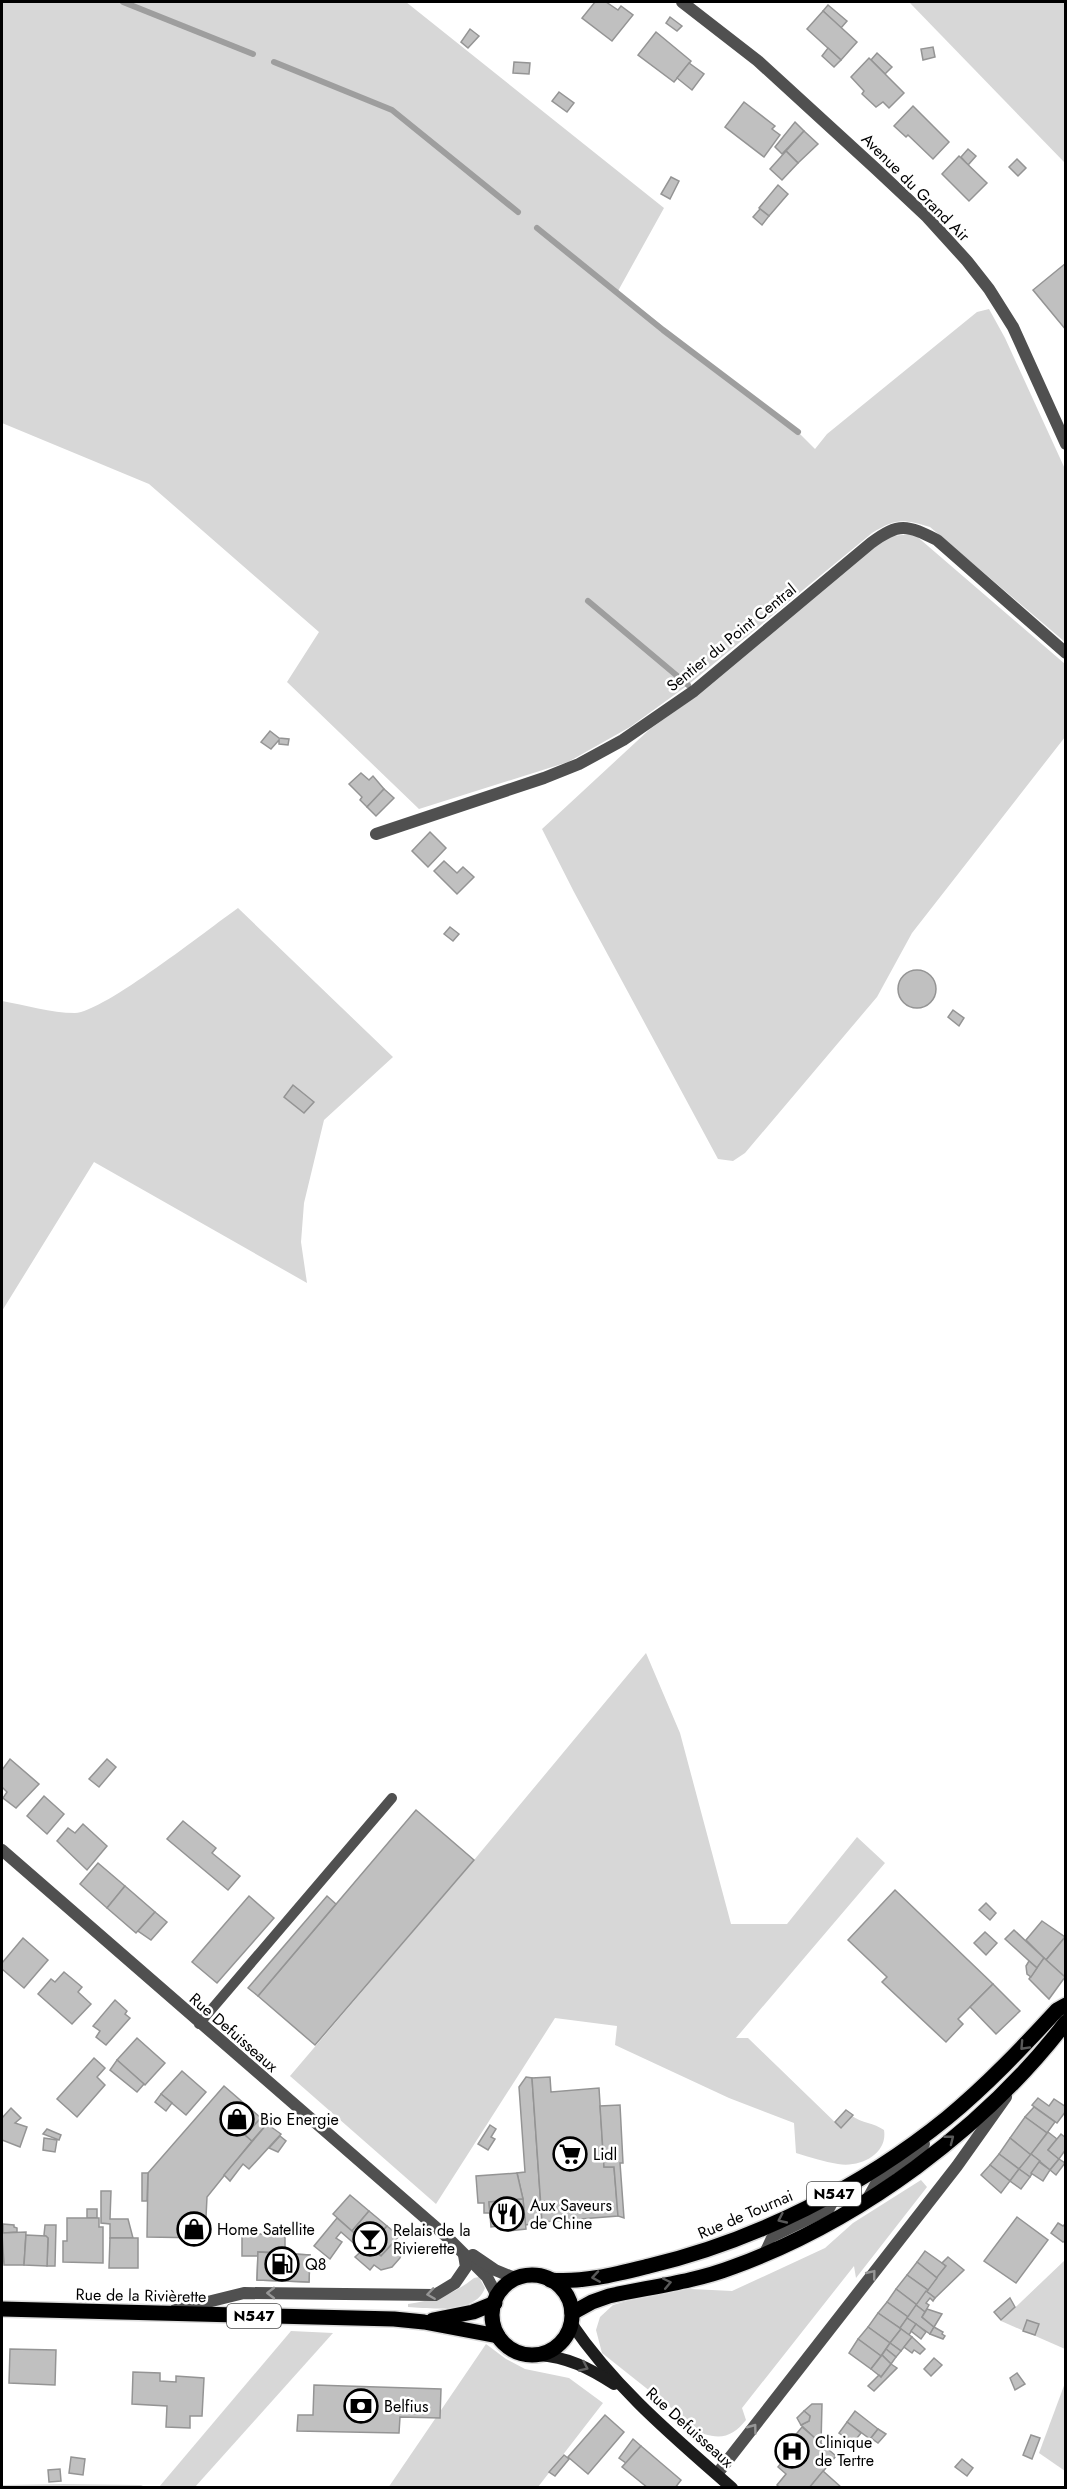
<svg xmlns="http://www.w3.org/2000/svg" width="1067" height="2489" font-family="Jost,sans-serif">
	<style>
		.green { fill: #d7d7d7 }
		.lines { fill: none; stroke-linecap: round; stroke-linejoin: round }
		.stream { stroke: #9e9e9e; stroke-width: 6 }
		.building { fill: #c0c0c0; stroke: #949494; stroke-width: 1.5 }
		.primary-casing { stroke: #dbdbdb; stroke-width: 18 }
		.service { stroke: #505050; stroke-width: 10 }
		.minor { stroke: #505050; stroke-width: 12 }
		.tertiary { stroke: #505050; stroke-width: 12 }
		.secondary { stroke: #1d1d1d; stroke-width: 12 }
		.primary { stroke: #000; stroke-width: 15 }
		.oneway { stroke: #595959 }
		.oneway2 { stroke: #969696 }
		.oneway3 { stroke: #616161 }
		.labels { text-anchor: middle; stroke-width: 5; stroke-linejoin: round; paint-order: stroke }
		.shield { fill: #fff; stroke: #4c4c4c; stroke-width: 1.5 }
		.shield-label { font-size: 15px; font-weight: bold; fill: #000 }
		.street-label { font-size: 16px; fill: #000; stroke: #fff }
		.poi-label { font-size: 16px; fill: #000; stroke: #fff; text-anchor: start }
	</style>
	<rect width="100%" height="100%" fill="#fff"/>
	<g class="green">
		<path d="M2 2H406L664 208 618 291 798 432 815 449 827 434 977 312 989 309 1005 338 1065 469V642L930 527C902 519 897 518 872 533L688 685 630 727 568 762 419 809 287 682 319 632 149 484 2 423Z"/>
		<polygon points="909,2 1065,2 1065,163"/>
		<polygon points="914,534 1065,664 1065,737 912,933 877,997 745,1153 733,1161 718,1159 574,892 542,829 650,729 695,697 874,546 891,536"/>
		<path d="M238 908 393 1057 324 1120 304 1203 301 1242 307 1283 94 1162 2 1311V1001C25 1005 51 1013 75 1013 104 1012 208 929 238 908Z"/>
		<path d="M646 1653 680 1733 731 1924H787L857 1837 885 1863 736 2038H748L841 2128 852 2116C862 2123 874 2123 884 2130 888 2154 860 2168 838 2164 824 2162 810 2157 796 2153L794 2123 729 2098 615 2045 617 2026 555 2018 436 2204 290 2076 474 1860Z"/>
		<path d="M921 2180 927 2187 856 2278 854 2266 742 2408 746 2420C734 2435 723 2440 704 2434L602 2353 596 2330 600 2317 613 2305 671 2288 732 2291 825 2248 853 2223Z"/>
		<polygon points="1065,2260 1065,2349 1001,2321"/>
		<path d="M479 2277 485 2288C475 2315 431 2308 408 2307V2304C434 2300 453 2295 474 2278Z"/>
		<polygon points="291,2331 333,2333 195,2487 159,2487"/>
		<polygon points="486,2344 506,2359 525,2369 569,2378 603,2403 538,2487 388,2488"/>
		<polygon points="1065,2383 1065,2471 1039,2453"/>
		<polygon points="64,2484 141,2485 145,2487 2,2487 2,2485"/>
	</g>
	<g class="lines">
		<g class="stream">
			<polyline points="123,2 253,54"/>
			<polyline points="274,62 392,110 518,212"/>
			<polyline points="537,228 663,330 798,432"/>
			<polyline points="588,601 688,685"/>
		</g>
	</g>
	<g class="building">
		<polygon points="595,2 606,2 618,10 621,6 633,15 612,41 582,18"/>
		<polygon points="828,5 847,21 841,28 823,11"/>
		<polygon points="823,11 857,42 841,60 807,29"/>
		<polygon points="670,17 682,26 677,31 666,23"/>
		<polygon points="470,29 479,36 468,48 461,42"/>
		<polygon points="656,32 691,61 674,82 638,55"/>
		<polygon points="933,47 935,57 923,60 921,49"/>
		<polygon points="828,48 841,60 834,67 822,56"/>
		<polygon points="877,53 892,67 885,74 871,60"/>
		<polygon points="869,58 904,93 889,108 883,102 876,107 862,94 864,91 851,77"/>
		<polygon points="514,62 530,63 529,74 513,73"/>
		<polygon points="689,63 704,74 692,90 677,78"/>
		<polygon points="559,92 574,103 567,112 552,101"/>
		<polygon points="744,102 775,126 772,129 780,135 764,157 725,127"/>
		<polygon points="913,106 949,142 933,159 908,135 906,137 894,126"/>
		<polygon points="795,122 804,131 782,154 775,147"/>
		<polygon points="804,131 818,144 798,163 786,151"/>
		<polygon points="968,149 976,156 968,165 961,157"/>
		<polygon points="786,151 798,163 782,180 770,169"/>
		<polygon points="959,156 987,183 969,201 942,174"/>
		<polygon points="1017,159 1026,168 1018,176 1009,167"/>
		<polygon points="671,177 679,181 670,199 661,194"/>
		<polygon points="778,185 788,194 769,216 759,208"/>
		<polygon points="760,209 769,216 762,225 753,217"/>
		<polygon points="1066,263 1066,330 1033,290"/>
		<polygon points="270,731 279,738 289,739 288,745 279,744 279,740 271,749 261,742"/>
		<polygon points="361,773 369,780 373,776 384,789 367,807 360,800 362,797 349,784"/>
		<polygon points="384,789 394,798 376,816 367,807"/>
		<polygon points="430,832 446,848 428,867 412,851"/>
		<polygon points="444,861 457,873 463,867 474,877 457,894 434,871"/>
		<polygon points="450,927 459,934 453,941 444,934"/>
		<circle cx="917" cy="989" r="19"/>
		<polygon points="953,1010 964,1018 959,1026 948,1017"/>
		<polygon points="293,1085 314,1102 304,1113 284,1097"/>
		<polygon points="10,1759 39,1784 16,1808 3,1798 7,1792 2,1787 2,1770"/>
		<polygon points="107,1759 116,1767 99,1787 89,1779"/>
		<polygon points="44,1796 64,1814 47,1834 27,1816"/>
		<polygon points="416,1810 474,1860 315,2045 258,1996"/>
		<polygon points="183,1821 216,1848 212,1853 240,1876 228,1890 167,1839"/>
		<polygon points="83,1824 107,1846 87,1870 57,1841 68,1828 75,1833"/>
		<polygon points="98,1863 125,1886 107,1908 80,1884"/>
		<polygon points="125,1886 155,1912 136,1933 107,1908"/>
		<polygon points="895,1890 993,1984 958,2019 963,2024 946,2042 882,1982 887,1977 848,1940"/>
		<polygon points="249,1896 274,1918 217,1983 192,1962"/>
		<polygon points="327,1896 336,1904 258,1996 248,1988"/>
		<polygon points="986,1903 996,1913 990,1920 979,1910"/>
		<polygon points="155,1912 167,1922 151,1940 138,1931"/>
		<polygon points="1042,1921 1065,1937 1046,1960 1026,1940"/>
		<polygon points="1014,1930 1044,1958 1037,1968 1005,1939"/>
		<polygon points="985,1932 997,1943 986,1955 974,1943"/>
		<polygon points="1066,1936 1066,1977 1065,1977 1046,1960"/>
		<polygon points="23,1938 48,1960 24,1988 2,1969 2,1963"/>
		<polygon points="1044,1958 1065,1977 1049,1999 1029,1979"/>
		<polygon points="1029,1961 1037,1968 1031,1977 1027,1974 1026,1966"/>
		<polygon points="64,1972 82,1987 78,1992 91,2004 72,2024 38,1994 51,1979 55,1982"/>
		<polygon points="993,1984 1020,2011 996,2034 970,2007"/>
		<polygon points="115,2000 127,2011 125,2014 130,2018 106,2045 96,2037 100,2031 93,2026"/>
		<polygon points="137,2038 165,2063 145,2085 117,2060"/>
		<polygon points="94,2058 105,2068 97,2077 105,2085 77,2117 57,2099"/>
		<polygon points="117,2060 144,2084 137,2092 110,2070"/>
		<polygon points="182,2071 206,2092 186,2115 161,2094"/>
		<polygon points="526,2077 532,2078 542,2222 525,2225 523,2199 517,2173 525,2172 519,2087"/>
		<polygon points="550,2077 551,2092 599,2088 604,2167 614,2167 618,2216 542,2222 532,2078"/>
		<polygon points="224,2086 261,2118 245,2135 252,2141 207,2197 205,2238 147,2237 148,2173"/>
		<polygon points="161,2094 172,2103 166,2111 155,2102"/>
		<polygon points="1038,2098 1049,2106 1054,2099 1066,2107 1066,2111 1057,2123 1032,2105"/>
		<polygon points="620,2105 623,2163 620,2163 624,2218 618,2216 614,2167 604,2167 600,2106"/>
		<polygon points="1034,2107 1055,2122 1047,2133 1025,2117"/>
		<polygon points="11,2108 21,2118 15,2123 27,2127 20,2147 2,2140 2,2118"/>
		<polygon points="846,2110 853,2115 841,2128 835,2122"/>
		<polygon points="1025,2117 1047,2133 1031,2155 1010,2138"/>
		<polygon points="261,2118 267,2124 252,2141 245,2135"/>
		<polygon points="267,2124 281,2134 249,2169 243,2164 230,2181 224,2175"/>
		<polygon points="490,2125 496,2129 491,2137 495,2139 488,2150 478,2144"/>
		<polygon points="47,2129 61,2135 59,2140 43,2134"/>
		<polygon points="1048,2132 1057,2139 1048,2150 1059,2159 1050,2170 1031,2154"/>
		<polygon points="1061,2134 1066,2138 1066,2149 1059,2159 1048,2150"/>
		<polygon points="280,2136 286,2141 278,2152 269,2148"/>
		<polygon points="44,2138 57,2140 55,2152 43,2150"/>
		<polygon points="1010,2138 1031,2155 1019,2169 999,2154"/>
		<polygon points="999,2154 1019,2169 1010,2181 990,2165"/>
		<polygon points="1031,2154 1040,2161 1030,2177 1019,2169"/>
		<polygon points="1059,2159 1065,2163 1056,2175 1050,2170"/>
		<polygon points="1039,2162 1050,2170 1043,2181 1031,2173"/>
		<polygon points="990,2165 1010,2181 1001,2193 981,2175"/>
		<polygon points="1019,2169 1030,2177 1021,2189 1010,2181"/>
		<polygon points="142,2173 148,2173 147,2201 142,2201"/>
		<polygon points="517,2173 523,2199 489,2202 490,2213 484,2213 484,2203 478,2203 476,2176"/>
		<polygon points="101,2191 111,2191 110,2219 128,2219 133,2238 110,2238 110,2224 101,2223"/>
		<polygon points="350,2195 369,2211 352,2231 333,2214"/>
		<polygon points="523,2199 526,2229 508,2231 508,2225 491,2227 489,2202"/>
		<rect x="87" y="2209" width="10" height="9"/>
		<polygon points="369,2211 387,2226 369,2246 352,2231"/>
		<polygon points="1017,2217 1048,2240 1016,2283 984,2261"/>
		<polygon points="67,2218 99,2218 99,2227 103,2227 103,2263 63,2262 63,2241 67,2241"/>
		<polygon points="337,2218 361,2239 359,2241 361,2243 358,2247 341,2232 336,2238 342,2242 330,2259 314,2246"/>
		<polygon points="1058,2223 1063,2226 1066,2223 1066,2240 1063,2242 1051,2233"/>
		<polygon points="3,2224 14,2225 14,2227 17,2228 17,2232 3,2233"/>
		<polygon points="45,2225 56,2225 55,2266 47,2266 48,2238 44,2235"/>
		<polygon points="387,2226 399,2236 381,2256 369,2246"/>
		<polygon points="242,2227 257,2227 257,2234 285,2234 285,2253 258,2252 258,2256 242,2256"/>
		<polygon points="26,2232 24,2265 4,2265 2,2233"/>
		<polygon points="26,2235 46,2236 48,2238 47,2266 24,2265"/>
		<polygon points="110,2238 138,2238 138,2268 109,2268"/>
		<polygon points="395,2241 403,2247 400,2258 392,2267 381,2270 374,2265 370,2270 355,2257 368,2245 381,2256"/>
		<polygon points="925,2251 946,2266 937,2278 917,2262"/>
		<polygon points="258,2252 310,2255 309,2282 257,2280"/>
		<polygon points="258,2252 310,2255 309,2282 257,2280"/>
		<polygon points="948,2257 964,2270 935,2298 926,2291 946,2266 942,2263"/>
		<polygon points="917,2262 937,2278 928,2290 907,2275"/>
		<polygon points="907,2275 928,2290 917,2305 896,2289"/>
		<polygon points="896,2289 917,2305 908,2317 887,2302"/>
		<polygon points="926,2291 935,2298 933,2301 930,2298 926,2303 929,2305 925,2312 916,2305"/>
		<polygon points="1010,2298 1015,2307 1001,2320 994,2312"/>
		<polygon points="887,2302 908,2317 900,2328 878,2313"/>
		<polygon points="916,2305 925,2312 922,2317 934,2327 930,2334 907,2318"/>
		<polygon points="927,2309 942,2314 934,2327 922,2317"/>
		<polygon points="878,2313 901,2329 890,2343 868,2327"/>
		<polygon points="907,2318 916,2324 909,2335 900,2328"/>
		<polygon points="1027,2320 1039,2324 1035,2335 1023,2331"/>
		<polygon points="916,2324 926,2332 921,2339 911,2331"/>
		<polygon points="868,2327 890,2343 881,2356 858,2339"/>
		<polygon points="934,2327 943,2332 942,2334 945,2336 943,2339 930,2334"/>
		<polygon points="901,2329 912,2337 901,2351 890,2343"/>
		<polygon points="912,2337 925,2349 920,2354 914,2350 912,2353 904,2347"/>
		<polygon points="858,2339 881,2356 871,2369 849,2353"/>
		<polygon points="890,2343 901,2351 896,2357 886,2349"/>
		<polygon points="10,2349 56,2350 55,2385 9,2383"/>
		<polygon points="886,2349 896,2357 891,2364 882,2355"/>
		<polygon points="882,2355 891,2364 881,2377 871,2369"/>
		<polygon points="934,2358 942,2365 931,2376 924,2369"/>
		<polygon points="891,2364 897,2368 874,2391 868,2386 879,2375 881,2377"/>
		<polygon points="133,2372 160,2373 160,2381 176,2382 176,2376 204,2378 202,2416 190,2416 190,2428 166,2427 167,2406 132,2404"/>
		<polygon points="1017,2373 1025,2384 1015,2390 1010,2378"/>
		<polygon points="314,2385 441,2389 440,2418 400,2417 399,2433 297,2431 298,2415 313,2415"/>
		<polygon points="812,2404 822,2404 821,2444 801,2425 809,2421 810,2416 804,2411"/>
		<polygon points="804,2411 810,2416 809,2421 801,2425 797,2418"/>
		<polygon points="855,2411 878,2429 870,2439 847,2422"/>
		<polygon points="605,2415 624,2432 588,2474 568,2457"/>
		<polygon points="847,2422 861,2433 853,2443 839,2433"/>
		<polygon points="802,2427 836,2456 809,2488 780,2488 777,2485 786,2474 778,2467 794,2447 789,2443"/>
		<polygon points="878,2429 886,2434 878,2443 871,2438"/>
		<polygon points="1031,2435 1040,2438 1032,2459 1023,2455"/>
		<polygon points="633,2439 641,2446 626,2463 619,2458"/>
		<polygon points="641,2446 681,2480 675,2488 648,2488 622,2467"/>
		<polygon points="564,2455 569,2459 555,2476 549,2472"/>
		<polygon points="71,2457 85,2459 83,2475 69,2473"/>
		<polygon points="962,2459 973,2468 967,2476 955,2467"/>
		<polygon points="60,2469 61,2481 49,2482 48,2470"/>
		<polygon points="823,2471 842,2488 809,2488"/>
	</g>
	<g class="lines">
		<g class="primary-casing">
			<g id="primary">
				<circle cx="532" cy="2315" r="40"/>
				<path d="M550 2280C583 2283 617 2274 649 2266 755 2241 862 2187 947 2118 987 2085 1022 2048 1057 2010L1066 2005"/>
				<polyline points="2,2309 394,2319 424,2322 498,2336"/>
				<path d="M572 2313 592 2302 609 2296C650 2287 694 2282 733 2267 859 2221 984 2129 1066 2022"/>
				<polyline points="433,2320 473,2312 495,2303"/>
			</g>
		</g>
		<g class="service">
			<polyline points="199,2024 392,1798"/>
			<polyline points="866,2200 877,2180 923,2148 925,2144 922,2137"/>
			<polyline points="763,2255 771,2238 829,2210 833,2203 833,2195"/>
		</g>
		<g class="minor">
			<polyline points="682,2 758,61 876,169 927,217 967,261 989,289 1013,327 1066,444"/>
			<path d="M376 834 544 778 579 764 623 740 694 691 871 543C899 522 907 525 937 540L1066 653"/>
		</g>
		<g class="tertiary">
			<polyline points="2,1850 447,2237 487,2277 497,2296"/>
			<polyline points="473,2255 495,2270 517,2279"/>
			<polyline points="175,2310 244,2293 435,2295 455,2283 466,2267 464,2255"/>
			<polyline points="717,2474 957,2166 1006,2097"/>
		</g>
		<g class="secondary">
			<path d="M571 2323C615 2388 674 2437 732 2488"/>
			<path d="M538 2355C568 2357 589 2368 614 2384"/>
		</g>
		<use href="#primary" class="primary"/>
	</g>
	<defs><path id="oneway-chevron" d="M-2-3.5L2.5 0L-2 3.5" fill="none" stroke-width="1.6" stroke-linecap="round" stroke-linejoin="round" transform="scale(1.5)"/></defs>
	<g class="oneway">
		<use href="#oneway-chevron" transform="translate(1024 2046) rotate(133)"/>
		<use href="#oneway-chevron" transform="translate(950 2139) rotate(-38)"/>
		<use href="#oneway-chevron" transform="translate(782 2219) rotate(155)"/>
		<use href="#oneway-chevron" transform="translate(596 2277) rotate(171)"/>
		<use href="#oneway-chevron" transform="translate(667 2283) rotate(-12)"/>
	</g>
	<g class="oneway2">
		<use href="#oneway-chevron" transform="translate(872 2274) rotate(-51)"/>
		<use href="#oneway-chevron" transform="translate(271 2293) rotate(180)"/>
		<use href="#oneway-chevron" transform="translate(431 2294) rotate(172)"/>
		<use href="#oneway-chevron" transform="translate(753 2428) rotate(-53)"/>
	</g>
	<use class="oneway3" href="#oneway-chevron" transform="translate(584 2367) rotate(25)"/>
	<defs>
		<g id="shop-ring" transform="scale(1.725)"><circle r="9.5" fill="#fff" stroke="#000" stroke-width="1.5"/><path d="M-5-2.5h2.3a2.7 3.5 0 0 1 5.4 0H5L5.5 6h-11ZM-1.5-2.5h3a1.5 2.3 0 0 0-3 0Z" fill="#000"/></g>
		<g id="supermarket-ring" transform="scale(1.725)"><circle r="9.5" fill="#fff" stroke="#000" stroke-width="1.5"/><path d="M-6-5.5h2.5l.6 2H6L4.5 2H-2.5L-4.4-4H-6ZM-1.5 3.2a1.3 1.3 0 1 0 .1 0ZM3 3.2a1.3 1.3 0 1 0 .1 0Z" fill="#000"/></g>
		<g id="restaurant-ring" transform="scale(1.725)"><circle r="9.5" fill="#fff" stroke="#000" stroke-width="1.5"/><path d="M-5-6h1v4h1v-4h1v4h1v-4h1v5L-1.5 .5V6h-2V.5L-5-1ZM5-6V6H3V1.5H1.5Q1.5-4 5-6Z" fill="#000"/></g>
		<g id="bar-ring" transform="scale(1.725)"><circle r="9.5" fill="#fff" stroke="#000" stroke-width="1.5"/><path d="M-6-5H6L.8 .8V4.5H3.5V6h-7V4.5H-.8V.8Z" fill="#000"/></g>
		<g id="fuel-ring" transform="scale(1.725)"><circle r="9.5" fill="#fff" stroke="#000" stroke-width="1.5"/><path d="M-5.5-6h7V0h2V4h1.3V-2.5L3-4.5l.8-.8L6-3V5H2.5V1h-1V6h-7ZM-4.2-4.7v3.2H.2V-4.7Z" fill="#000"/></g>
		<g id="bank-ring" transform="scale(1.725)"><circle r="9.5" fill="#fff" stroke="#000" stroke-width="1.5"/><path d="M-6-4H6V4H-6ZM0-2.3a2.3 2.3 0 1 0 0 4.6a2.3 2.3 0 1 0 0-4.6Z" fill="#000"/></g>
		<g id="hospital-ring" transform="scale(1.725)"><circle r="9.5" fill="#fff" stroke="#000" stroke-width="1.5"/><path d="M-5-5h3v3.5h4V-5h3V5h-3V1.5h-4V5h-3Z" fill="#000"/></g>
	</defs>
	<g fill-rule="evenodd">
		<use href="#shop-ring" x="237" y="2119"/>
		<use href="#supermarket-ring" x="570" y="2154"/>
		<use href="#restaurant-ring" x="507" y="2214"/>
		<use href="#shop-ring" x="194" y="2229"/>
		<use href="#bar-ring" x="370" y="2239"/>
		<use href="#fuel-ring" x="282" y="2264"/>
		<use href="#bank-ring" x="361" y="2406"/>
		<use href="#hospital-ring" x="792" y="2451"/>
	</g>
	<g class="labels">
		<g class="shield">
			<rect x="807" y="2182" width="54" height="24" rx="4.5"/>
			<rect x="227" y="2304" width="54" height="24" rx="4.5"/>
		</g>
		<g class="shield-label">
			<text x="834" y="2199">N547</text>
			<text x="254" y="2321">N547</text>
		</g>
		<g class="street-label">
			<text transform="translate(916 187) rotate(45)" y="6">Avenue du Grand Air</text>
			<text transform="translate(731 637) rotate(-39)" y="6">Sentier du Point Central</text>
			<text transform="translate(234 2032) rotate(41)" y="6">Rue Defuisseaux</text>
			<text transform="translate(745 2214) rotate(-23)" y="6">Rue de Tournai</text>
			<text transform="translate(141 2295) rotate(1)" y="6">Rue de la Rivièrette</text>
			<text transform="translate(690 2427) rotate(42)" y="6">Rue Defuisseaux</text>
		</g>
		<g class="poi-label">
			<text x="260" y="2125">Bio Energie</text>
			<text x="593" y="2160">Lidl</text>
			<text x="530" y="2211">Aux Saveurs<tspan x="530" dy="18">de Chine</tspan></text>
			<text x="217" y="2235">Home Satellite</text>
			<text x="393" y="2236">Relais de la<tspan x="393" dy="18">Rivierette</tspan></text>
			<text x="305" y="2270">Q8</text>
			<text x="384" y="2412">Belfius</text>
			<text x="815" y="2448">Clinique<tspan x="815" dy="18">de Tertre</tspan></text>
		</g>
	</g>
	<rect width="1067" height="2489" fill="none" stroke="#000000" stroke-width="6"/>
</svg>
